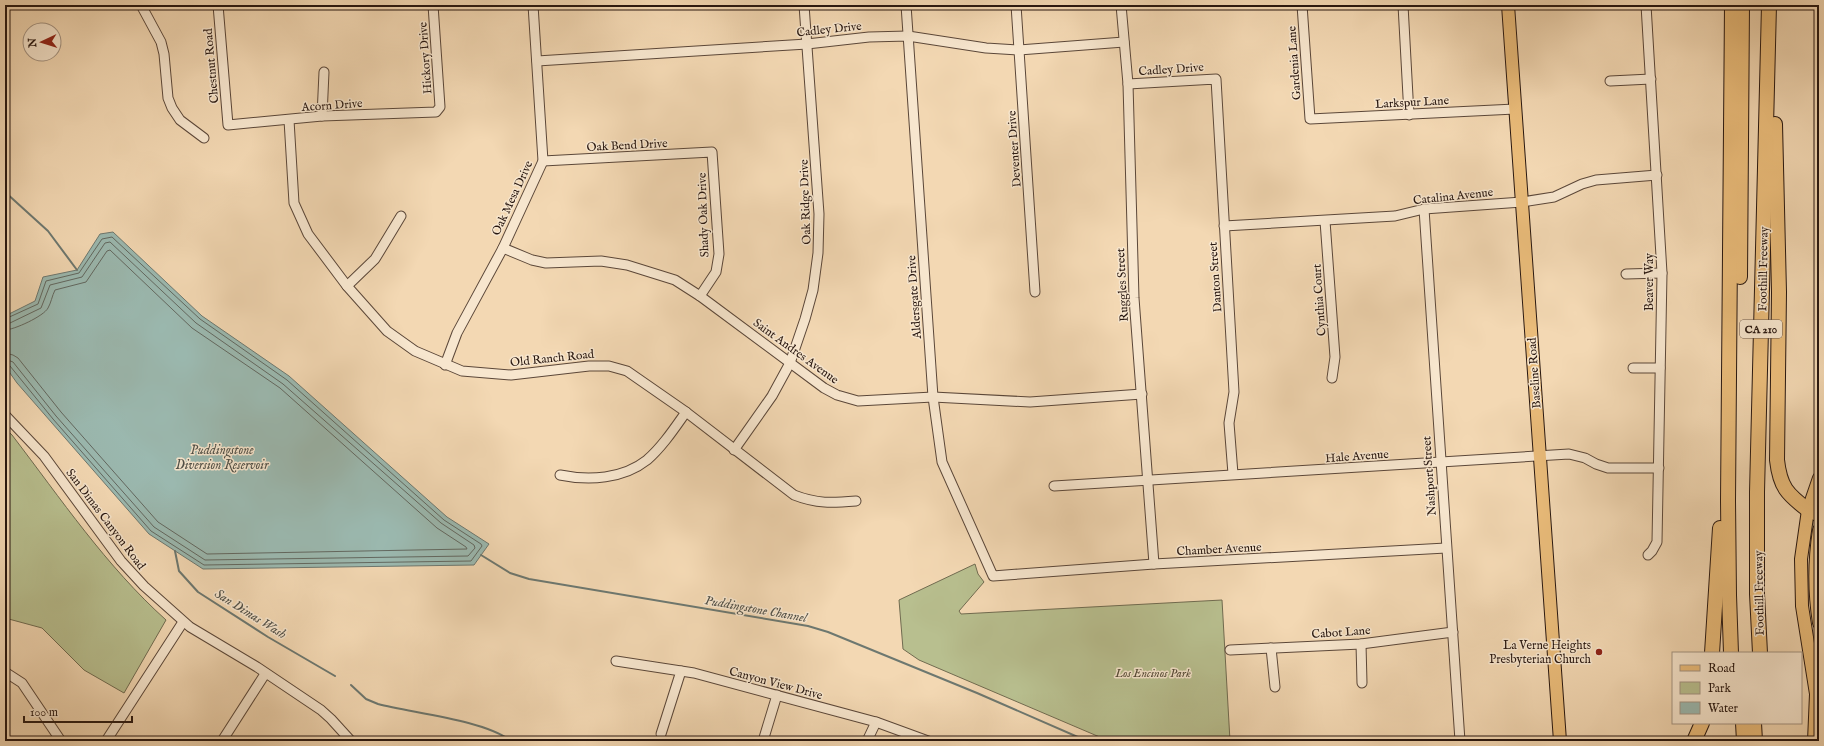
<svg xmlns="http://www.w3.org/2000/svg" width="1824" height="746" font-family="'IM FELL English',serif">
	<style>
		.green { fill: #b8bf8f; stroke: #706b50 }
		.water { fill: #9bb9b0; stroke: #6d7870 }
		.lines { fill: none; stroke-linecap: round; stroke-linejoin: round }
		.shore { stroke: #626860; stroke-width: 1 }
		.stream { stroke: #6d7870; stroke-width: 2 }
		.minor-casing { stroke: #5b4739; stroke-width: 11 }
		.major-casing { stroke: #281710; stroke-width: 14 }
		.highway-casing { stroke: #281710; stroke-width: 16 }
		.minor { stroke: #f7e6ce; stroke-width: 9 }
		.major { stroke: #eabc7a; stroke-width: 12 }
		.highway { stroke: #eabc7a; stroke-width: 14 }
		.poi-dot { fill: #8f2418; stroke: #f7e6ce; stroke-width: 1.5 }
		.labels { text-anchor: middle; stroke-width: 3; stroke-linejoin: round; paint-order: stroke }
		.shield { fill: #f7e6ce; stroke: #665549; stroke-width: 1 }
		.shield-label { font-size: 11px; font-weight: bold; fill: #281710 }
		.street-label { font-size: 12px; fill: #281710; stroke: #f7e6ce }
		.poi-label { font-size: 12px; fill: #281710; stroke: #f7e6ce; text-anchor: end }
		.park-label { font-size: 12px; font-style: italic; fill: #534936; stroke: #f7e6ce }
		.water-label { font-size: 13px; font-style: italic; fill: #505048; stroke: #f7e6ce }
	</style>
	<rect width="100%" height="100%" fill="#f3d8b3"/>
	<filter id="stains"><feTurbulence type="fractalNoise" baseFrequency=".005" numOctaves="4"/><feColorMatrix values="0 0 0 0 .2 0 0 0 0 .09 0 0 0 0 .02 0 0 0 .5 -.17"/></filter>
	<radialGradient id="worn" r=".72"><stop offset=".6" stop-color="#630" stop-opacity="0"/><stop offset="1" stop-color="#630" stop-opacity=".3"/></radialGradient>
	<g class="green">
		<path d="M5 428 12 435C61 499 106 566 166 620L124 693 84 670 42 628 5 618Z"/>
		<polygon points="975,564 978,574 984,582 959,611 961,614 1222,600 1230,741 1109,741 919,660 903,649 899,600"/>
	</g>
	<polygon class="water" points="113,232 202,316 289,376 447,517 489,544 474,565 203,569 149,534 17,383 5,366 5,316 35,301 43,277 77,270 100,234"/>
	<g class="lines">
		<g class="shore">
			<polyline points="5,319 38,304 46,281 79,273 102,239 112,237 200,319 287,380 444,520 481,544 482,546 471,561 204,565 151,531 53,419 10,366 5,364"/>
			<polyline points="5,324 10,323 41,308 50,285 82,277 105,243 110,242 196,323 283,384 441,523 474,545 475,548 468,556 205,560 154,527 56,416 13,362 5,359"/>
			<path d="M5 330C14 330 44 316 48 308 51 303 52 296 55 290L86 282 107 251 110 250 192 328 280 388 437 528 466 547 467 549 207 554 158 522 61 412 18 358 13 355 5 353"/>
		</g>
		<g class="stream">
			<polyline points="5,192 48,231 77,270"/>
			<polyline points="175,551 179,571 198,592 268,637 335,676"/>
			<polyline points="481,555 510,573 529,579 808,626 828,632 977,693 1087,741"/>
			<path d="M351 685 366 699 378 704C412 713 485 720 511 741"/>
		</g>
		<g class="minor-casing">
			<g id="minor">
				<polyline points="141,5 161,42 164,54 168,98 172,108 180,120 204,138"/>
				<polyline points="218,5 228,125 322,116 436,112 440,107 433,5"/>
				<polyline points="906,5 933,397 942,462 993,576 1154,564 1446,548"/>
				<polyline points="1016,5 1035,292"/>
				<polyline points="1121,5 1128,84 1134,298 1154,564"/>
				<polyline points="1302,5 1310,119 1515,109"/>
				<polyline points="1403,5 1409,115"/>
				<polyline points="1646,5 1662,273 1657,542 1652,551 1648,555"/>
				<polyline points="537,61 807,44 869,37 908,36 986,48 1019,50 1124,42"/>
				<polyline points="1610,81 1651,79"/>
				<polyline points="1128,84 1216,79 1234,392 1229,423 1233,474"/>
				<polyline points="322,116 324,72"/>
				<path d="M289 120 294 203 308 234 347 286 387 331 415 351 462 371 511 375 589 366H609L627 371 686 412 794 495C817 504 832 503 856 501"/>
				<polyline points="543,161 712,152 719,254 716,272 700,296"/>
				<polyline points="1424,209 1460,741"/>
				<polyline points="1325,221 1335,357 1332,378"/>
				<polyline points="1224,226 1395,216 1424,209 1522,202 1554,197 1582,184 1596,180 1657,175"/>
				<polyline points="503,248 532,260 546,263 601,261 627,265 675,280 700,296 824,388 837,395 858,401 933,397 1030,402 1142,394"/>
				<polyline points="1626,274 1662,273"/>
				<polyline points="347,286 375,259 401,216"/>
				<polyline points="445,365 457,333 503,248 543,161 533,5"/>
				<polyline points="1633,368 1660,368"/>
				<polyline points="5,415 44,456 121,561 144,586 190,627 257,667 321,710 331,719 351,741"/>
				<polyline points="734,450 772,396 790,363 805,319 813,290 818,253 819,214 804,5"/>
				<path d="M560 475C589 481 623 479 647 460 662 447 674 429 686 412"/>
				<polyline points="1054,486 1569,454 1585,458 1596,464 1608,468 1659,468"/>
				<polyline points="1361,644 1362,683"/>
				<polyline points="1271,648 1275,687"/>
				<polyline points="1230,650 1361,644 1453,632"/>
				<polyline points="616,661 694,673 876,722 928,741"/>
				<polyline points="5,672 22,683 61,741"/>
				<polyline points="661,734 681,671"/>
				<polyline points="106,741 183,622"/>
				<polyline points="222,741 265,674"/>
				<polyline points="763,741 777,695"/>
				<polyline points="867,741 876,722"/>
			</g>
		</g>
		<g class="major-casing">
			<g id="major">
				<polyline points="1508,5 1560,741"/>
				<polyline points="1808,510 1819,516"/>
				<path d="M1819 530C1814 562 1814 592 1819 623"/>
				<polyline points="1814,741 1816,694 1802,606 1801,559 1808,510 1819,478"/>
			</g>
		</g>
		<g class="highway-casing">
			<g id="highway">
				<path d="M1775 124 1779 292 1777 460C1780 487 1787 494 1808 510"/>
				<polyline points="1740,277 1742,5"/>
				<polyline points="1712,653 1720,528"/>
				<polyline points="1731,653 1729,595 1728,501 1732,5"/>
				<polyline points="1760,653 1757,594 1757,492 1769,5"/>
				<polyline points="1743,723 1744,741"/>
				<polyline points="1754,723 1755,741"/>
				<polyline points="1694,741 1702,723"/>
			</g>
		</g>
		<use href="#minor" class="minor"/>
		<use href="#major" class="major"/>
		<use href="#highway" class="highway"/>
	</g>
	<circle class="poi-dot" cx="1599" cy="652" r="4"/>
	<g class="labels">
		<rect class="shield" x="1740" y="320" width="42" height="18" rx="3"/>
		<g class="shield-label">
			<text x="1761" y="333">CA 210</text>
		</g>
		<g class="street-label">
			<text transform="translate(829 29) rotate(-6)" y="4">Cadley Drive</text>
			<text transform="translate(425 58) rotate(-94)" y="4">Hickory Drive</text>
			<text transform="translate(1294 63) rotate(-94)" y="4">Gardenia Lane</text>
			<text transform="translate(211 66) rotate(-95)" y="4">Chestnut Road</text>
			<text transform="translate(1171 69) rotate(-4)" y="4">Cadley Drive</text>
			<text transform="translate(1412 102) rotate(-3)" y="4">Larkspur Lane</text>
			<text transform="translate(332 105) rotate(-4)" y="4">Acorn Drive</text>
			<text transform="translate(627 145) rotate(-3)" y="4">Oak Bend Drive</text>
			<text transform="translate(1014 149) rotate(-94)" y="4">Deventer Drive</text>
			<text transform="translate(1453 196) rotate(-6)" y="4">Catalina Avenue</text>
			<text transform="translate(512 198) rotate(-65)" y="4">Oak Mesa Drive</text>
			<text transform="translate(805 202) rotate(-92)" y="4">Oak Ridge Drive</text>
			<text transform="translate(703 215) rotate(-92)" y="4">Shady Oak Drive</text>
			<text transform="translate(1763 269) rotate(-89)" y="4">Foothill Freeway</text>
			<text transform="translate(1215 277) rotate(-94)" y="4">Danton Street</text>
			<text transform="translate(1649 282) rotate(-90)" y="4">Beaver Way</text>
			<text transform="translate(1122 285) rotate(-93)" y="4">Ruggles Street</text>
			<text transform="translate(914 297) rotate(-94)" y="4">Aldersgate Drive</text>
			<text transform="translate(1319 300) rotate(-94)" y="4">Cynthia Court</text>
			<text transform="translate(796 351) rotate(36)" y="4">Saint Andres Avenue</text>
			<text transform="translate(552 358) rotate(-6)" y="4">Old Ranch Road</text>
			<text transform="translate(1534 373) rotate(-94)" y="4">Baseline Road</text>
			<text transform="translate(1357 456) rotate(-4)" y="4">Hale Avenue</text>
			<text transform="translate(1429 476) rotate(-94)" y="4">Nashport Street</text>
			<text transform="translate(106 519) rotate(53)" y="4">San Dimas Canyon Road</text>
			<text transform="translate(1219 549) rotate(-3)" y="4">Chamber Avenue</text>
			<text transform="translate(1759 593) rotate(-91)" y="4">Foothill Freeway</text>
			<text transform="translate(1341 632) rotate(-4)" y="4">Cabot Lane</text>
			<text transform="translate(776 683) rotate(15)" y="4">Canyon View Drive</text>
		</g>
		<g class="poi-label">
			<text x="1591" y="649">La Verne Heights<tspan x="1591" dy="14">Presbyterian Church</tspan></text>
		</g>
		<g class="park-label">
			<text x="1153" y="677">Los Encinos Park</text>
		</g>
		<g class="water-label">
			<text x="222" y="454">Puddingstone<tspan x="222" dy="15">Diversion Reservoir</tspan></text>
			<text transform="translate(756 608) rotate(10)" y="5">Puddingstone Channel</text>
			<text transform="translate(251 613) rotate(32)" y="5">San Dimas Wash</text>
		</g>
	</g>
	<rect width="1824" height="746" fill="none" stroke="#f3d8b3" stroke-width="20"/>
	<rect x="6" y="6" width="1812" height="734" fill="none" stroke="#281710" stroke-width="2"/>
	<rect x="10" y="10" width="1804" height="726" fill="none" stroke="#281710"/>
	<rect x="1672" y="652" width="130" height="72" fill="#f7e6ce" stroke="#a49382"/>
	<rect x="1680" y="665" width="20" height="6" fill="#eabc7a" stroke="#a49382"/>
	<text x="1708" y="672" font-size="12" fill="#281710">Road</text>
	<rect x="1680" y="682" width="20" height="12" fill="#b8bf8f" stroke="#a49382"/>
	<text x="1708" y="692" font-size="12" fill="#281710">Park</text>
	<rect x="1680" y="702" width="20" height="12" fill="#9bb9b0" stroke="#a49382"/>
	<text x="1708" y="712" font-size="12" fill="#281710">Water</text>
	<g transform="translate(42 42) rotate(266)"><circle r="19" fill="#f7e6ce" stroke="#a49382"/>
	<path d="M0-3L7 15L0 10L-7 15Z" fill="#8f2418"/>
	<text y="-6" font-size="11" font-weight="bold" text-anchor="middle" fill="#281710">N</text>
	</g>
	<path d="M24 716v6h108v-6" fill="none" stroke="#281710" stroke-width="2"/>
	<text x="30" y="716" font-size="12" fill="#281710" stroke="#f7e6ce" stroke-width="3" paint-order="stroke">100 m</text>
	<rect width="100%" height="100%" filter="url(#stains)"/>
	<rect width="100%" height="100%" fill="url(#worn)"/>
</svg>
